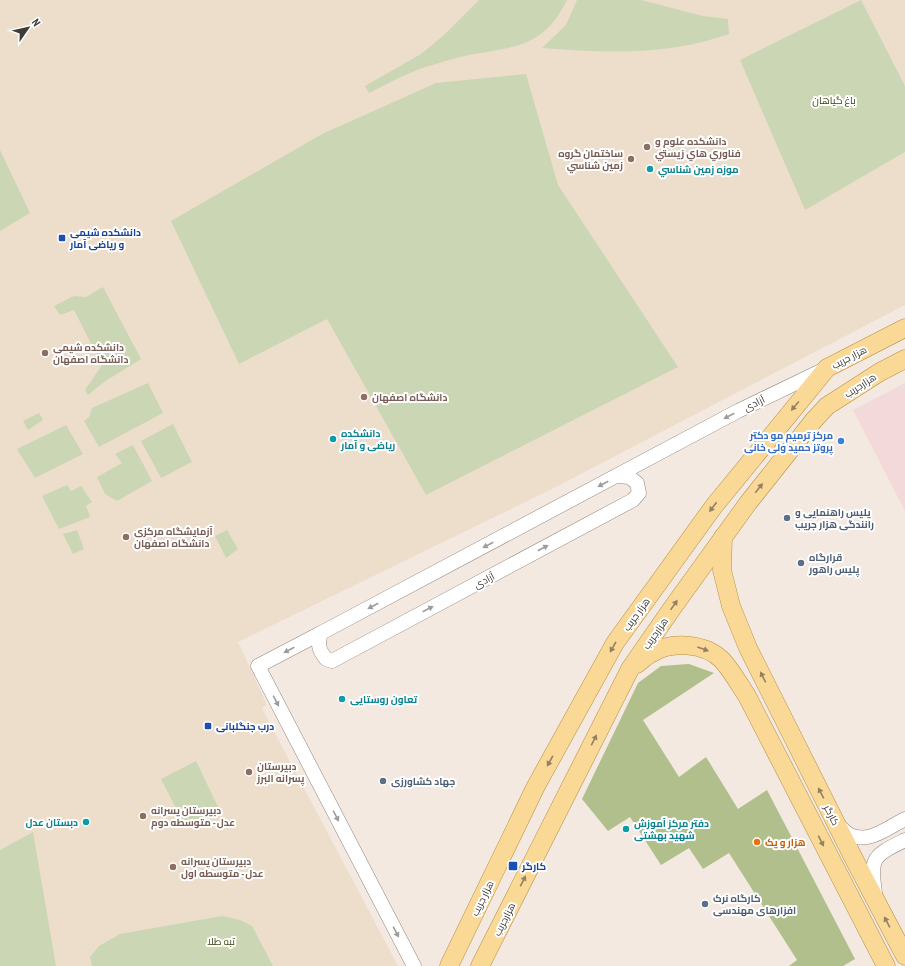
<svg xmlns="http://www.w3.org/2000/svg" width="905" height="966" font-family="'PT Sans Narrow',Cairo,sans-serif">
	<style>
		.industrial { fill: #f4d9da }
		.education { fill: #eddecc }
		.green { fill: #cbd6b4 }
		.forest { fill: #b0bf8c }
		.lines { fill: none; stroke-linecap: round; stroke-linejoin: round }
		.minor-casing { stroke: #918880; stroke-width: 15 }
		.major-casing { stroke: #b69047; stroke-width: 19 }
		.minor { stroke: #fff; stroke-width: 14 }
		.major { stroke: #fad896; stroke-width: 18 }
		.oneway { fill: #938262 }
		.oneway2 { fill: #9e9d9b }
		.education-dot { fill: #8d6e63; stroke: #fff; stroke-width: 1.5 }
		.culture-dot { fill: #0f9aa8; stroke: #fff; stroke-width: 1.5 }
		.transit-dot { fill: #1a4fb4; stroke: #fff; stroke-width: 1.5 }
		.shop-dot { fill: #3f7fe0; stroke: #fff; stroke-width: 1.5 }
		.service-dot { fill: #5c6f8a; stroke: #fff; stroke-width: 1.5 }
		.food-dot { fill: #e8710a; stroke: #fff; stroke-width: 1.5 }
		.labels { text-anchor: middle; stroke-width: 4; stroke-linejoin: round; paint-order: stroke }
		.park-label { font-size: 10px; fill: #38450a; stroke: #fff }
		.education-label { font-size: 10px; font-weight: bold; fill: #785e54; stroke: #fff; text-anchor: start }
		.culture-label { font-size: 10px; font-weight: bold; fill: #0d838f; stroke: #fff; text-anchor: start }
		.transit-label { font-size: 10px; font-weight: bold; fill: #164399; stroke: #fff; text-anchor: start }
		.street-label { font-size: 10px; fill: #3e3b37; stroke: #fff }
		.shop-label { font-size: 10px; font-weight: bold; fill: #366cbe; stroke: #fff; text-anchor: end }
		.service-label { font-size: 10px; font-weight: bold; fill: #4e5e75; stroke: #fff; text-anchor: start }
		.food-label { font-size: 10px; font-weight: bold; fill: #c56008; stroke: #fff; text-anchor: start }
	</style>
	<rect width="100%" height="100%" fill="#f3e9e0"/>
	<polygon class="industrial" points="905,383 905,511 853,410"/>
	<polygon class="education" points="0,0 905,0 905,305 552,489 238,642 267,705 262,708 266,716 398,966 0,966"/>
	<g class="green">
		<path d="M479 0H567C546 42 523 46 481 53 466 55 451 59 436 64 412 70 391 82 369 93L365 86 421 54 443 36Z"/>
		<path d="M577 0H641L703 16 728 19 729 34C667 56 606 53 542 48L566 25Z"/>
		<polygon points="861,0 905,86 905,152 805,210 740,60"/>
		<polygon points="526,74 558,185 678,367 426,495 327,319 239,364 171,221 322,134 436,83"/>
		<polygon points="0,150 30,213 0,231"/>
		<polygon points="103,287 141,359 104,382 88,395 85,390 102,365 74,310 60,315 54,306 74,296 86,297"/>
		<polygon points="148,383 163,413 99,447 84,421 89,417 92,408"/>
		<polygon points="39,413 43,420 28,430 23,421"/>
		<polygon points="173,424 192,462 161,478 141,441"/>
		<polygon points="66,425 83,454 35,478 17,449"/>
		<polygon points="133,445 152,481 117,501 105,494 97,477 122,463 115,454"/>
		<polygon points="67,485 71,491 81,486 92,502 86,506 90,517 59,529 42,496"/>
		<polygon points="77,530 84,549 73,554 63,534"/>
		<polygon points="227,530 238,549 226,558 215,536"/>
		<polygon points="196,761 220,811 186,828 161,779"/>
		<polygon points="33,832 56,966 0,966 0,850"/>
		<polygon points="222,916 240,920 252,926 273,966 92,966 90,957 99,946 120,934"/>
	</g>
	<polygon class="forest" points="689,664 714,673 643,720 679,777 706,757 738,809 767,790 855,959 843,966 789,966 797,960 729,853 703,869 689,848 661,865 630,817 608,831 582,799 638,683 661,666"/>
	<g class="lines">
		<g class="minor-casing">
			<g id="minor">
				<path d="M619 476 629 477 637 483 639 493 633 500 332 661 326 659C319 650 317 645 321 633L738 411 825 369"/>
				<polyline points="321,633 258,666 414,966"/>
				<path d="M838 825C842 828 846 833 850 835 869 844 889 827 905 819"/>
				<path d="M875 893C870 857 873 856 905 840"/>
			</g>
		</g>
		<g class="major-casing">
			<g id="major">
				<polyline points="723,537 722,570 731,606 748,648 855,861 905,956"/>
				<path d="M637 664C642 660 646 656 652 653 672 641 705 643 722 660 732 671 739 684 747 696L886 966"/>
				<polyline points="449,966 536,786 615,643 714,506 827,368 905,328"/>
				<polyline points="480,966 630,669 673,607 748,503 814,420 827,406 880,372 905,359"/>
			</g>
		</g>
		<use href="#minor" class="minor"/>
		<use href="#major" class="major"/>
	</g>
	<defs><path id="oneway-solid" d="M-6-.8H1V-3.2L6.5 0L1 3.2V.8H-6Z"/></defs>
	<g class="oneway">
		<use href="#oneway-solid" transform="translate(795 406) rotate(130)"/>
		<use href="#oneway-solid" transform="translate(759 488) rotate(-52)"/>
		<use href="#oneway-solid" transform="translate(713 507) rotate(127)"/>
		<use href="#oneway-solid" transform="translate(674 605) rotate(-55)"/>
		<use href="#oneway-solid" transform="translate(613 647) rotate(120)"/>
		<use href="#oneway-solid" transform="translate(703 649) rotate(20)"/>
		<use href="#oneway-solid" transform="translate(763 677) rotate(-116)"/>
		<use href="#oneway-solid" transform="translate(594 740) rotate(-63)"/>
		<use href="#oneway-solid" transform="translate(550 761) rotate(119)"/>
		<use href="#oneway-solid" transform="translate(821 793) rotate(-117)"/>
		<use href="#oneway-solid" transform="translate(821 841) rotate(63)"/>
		<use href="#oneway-solid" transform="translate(523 881) rotate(-63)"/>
		<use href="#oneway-solid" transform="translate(887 922) rotate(-118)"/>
	</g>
	<g class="oneway2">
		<use href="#oneway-solid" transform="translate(729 416) rotate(152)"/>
		<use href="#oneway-solid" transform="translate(603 484) rotate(152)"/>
		<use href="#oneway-solid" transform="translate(488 545) rotate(152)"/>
		<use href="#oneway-solid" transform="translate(543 548) rotate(-28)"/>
		<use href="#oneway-solid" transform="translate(373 606) rotate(152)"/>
		<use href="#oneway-solid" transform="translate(428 609) rotate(-28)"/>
		<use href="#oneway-solid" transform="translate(289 650) rotate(152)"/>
		<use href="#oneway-solid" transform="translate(276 701) rotate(62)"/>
		<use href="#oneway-solid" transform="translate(336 816) rotate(62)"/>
		<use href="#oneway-solid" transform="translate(396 932) rotate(62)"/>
	</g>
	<g class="education-dot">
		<circle cx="647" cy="147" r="4"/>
		<circle cx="631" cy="159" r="4"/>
		<circle cx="45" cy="353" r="4"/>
		<circle cx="364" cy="397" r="4"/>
		<circle cx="126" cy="537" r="4"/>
		<circle cx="249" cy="772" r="4"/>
		<circle cx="143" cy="816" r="4"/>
		<circle cx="173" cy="867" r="4"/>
	</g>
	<g class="culture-dot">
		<circle cx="650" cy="169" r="4"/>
		<circle cx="333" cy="439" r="4"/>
		<circle cx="342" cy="699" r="4"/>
		<circle cx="86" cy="822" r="4"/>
		<circle cx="626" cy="829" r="4"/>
	</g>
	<g class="transit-dot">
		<rect x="58" y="234" width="8" height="8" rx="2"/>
		<rect x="204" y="722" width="8" height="8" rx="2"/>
		<rect x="508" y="861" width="10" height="10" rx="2"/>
	</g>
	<circle class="shop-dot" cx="841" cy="441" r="4"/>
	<g class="service-dot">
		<circle cx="787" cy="518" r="4"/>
		<circle cx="801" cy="563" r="4"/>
		<circle cx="383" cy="781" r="4"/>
		<circle cx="705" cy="904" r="4"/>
	</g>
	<circle class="food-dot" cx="757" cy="842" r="4"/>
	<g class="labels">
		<g class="park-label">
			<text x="834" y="104">باغ گیاهان</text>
			<text x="221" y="945">تبه طلا</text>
		</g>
		<g class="education-label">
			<text x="655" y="145">دانشکده علوم و<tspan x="655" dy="12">فناوري هاي زيستي</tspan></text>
			<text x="623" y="157" text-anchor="end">ساختمان گروه<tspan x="623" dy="12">زمين شناسي</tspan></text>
			<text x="53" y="351">دانشکده شیمی<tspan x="53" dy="12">دانشگاه اصفهان</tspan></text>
			<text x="372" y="401">دانشگاه اصفهان</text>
			<text x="134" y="535">آزمایشگاه مرکزی<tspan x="134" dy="12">دانشگاه اصفهان</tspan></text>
			<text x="257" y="770">دبیرستان<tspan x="257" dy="12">پسرانه البرز</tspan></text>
			<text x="151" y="814">دبیرستان پسرانه<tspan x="151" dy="12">عدل - متوسطه دوم</tspan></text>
			<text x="181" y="865">دبیرستان پسرانه<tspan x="181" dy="12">عدل - متوسطه اول</tspan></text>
		</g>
		<g class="culture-label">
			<text x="658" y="173">موزه زمين شناسي</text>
			<text x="341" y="437">دانشکده<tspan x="341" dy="12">ریاضی و آمار</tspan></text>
			<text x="350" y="703">تعاون روستایی</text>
			<text x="78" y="826" text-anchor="end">دبستان عدل</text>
			<text x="634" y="827">دفتر مرکز آموزش<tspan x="634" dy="12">شهید بهشتی</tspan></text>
		</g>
		<g class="transit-label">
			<text x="70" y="236">دانشکده شیمی<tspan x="70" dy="12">و ریاضی آمار</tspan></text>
			<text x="216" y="730">درب جنگلبانی</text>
			<text x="522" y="870">کارگر</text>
		</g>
		<g class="street-label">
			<text transform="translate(849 357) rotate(-27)" y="4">هزار جریب</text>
			<text transform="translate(860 385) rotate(-33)" y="4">هزارجریب</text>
			<text transform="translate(754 403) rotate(-26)" y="4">آزادی</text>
			<text transform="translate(484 580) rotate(-28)" y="4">آزادی</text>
			<text transform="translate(636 614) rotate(-54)" y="4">هزار جریب</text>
			<text transform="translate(655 633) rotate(-55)" y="4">هزارجریب</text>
			<text transform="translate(832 815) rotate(63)" y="4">کارگر</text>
			<text transform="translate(482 898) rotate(-64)" y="4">هزار جریب</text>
			<text transform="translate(504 919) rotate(-63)" y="4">هزارجریب</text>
		</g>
		<g class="shop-label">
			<text x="833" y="439">مرکز ترمیم مو دکتر<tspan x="833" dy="12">پروتز حمید ولی خانی</tspan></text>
		</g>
		<g class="service-label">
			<text x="795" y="516">پلیس راهنمایی و<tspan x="795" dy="12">رانندگی هزار جریب</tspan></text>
			<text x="809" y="561">قرارگاه<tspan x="809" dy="12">پلیس راهور</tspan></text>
			<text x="391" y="785">جهاد کشاورزی</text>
			<text x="713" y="902">کارگاه نرک<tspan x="713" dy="12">افزارهای مهندسی</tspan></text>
		</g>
		<g class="food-label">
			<text x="765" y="846">هزار و یک</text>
		</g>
	</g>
	<g transform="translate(28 28) rotate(56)" stroke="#ffffff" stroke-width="3" paint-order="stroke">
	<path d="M0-3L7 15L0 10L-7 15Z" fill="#3e3b37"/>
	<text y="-6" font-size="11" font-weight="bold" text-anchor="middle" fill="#3e3b37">N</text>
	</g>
</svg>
